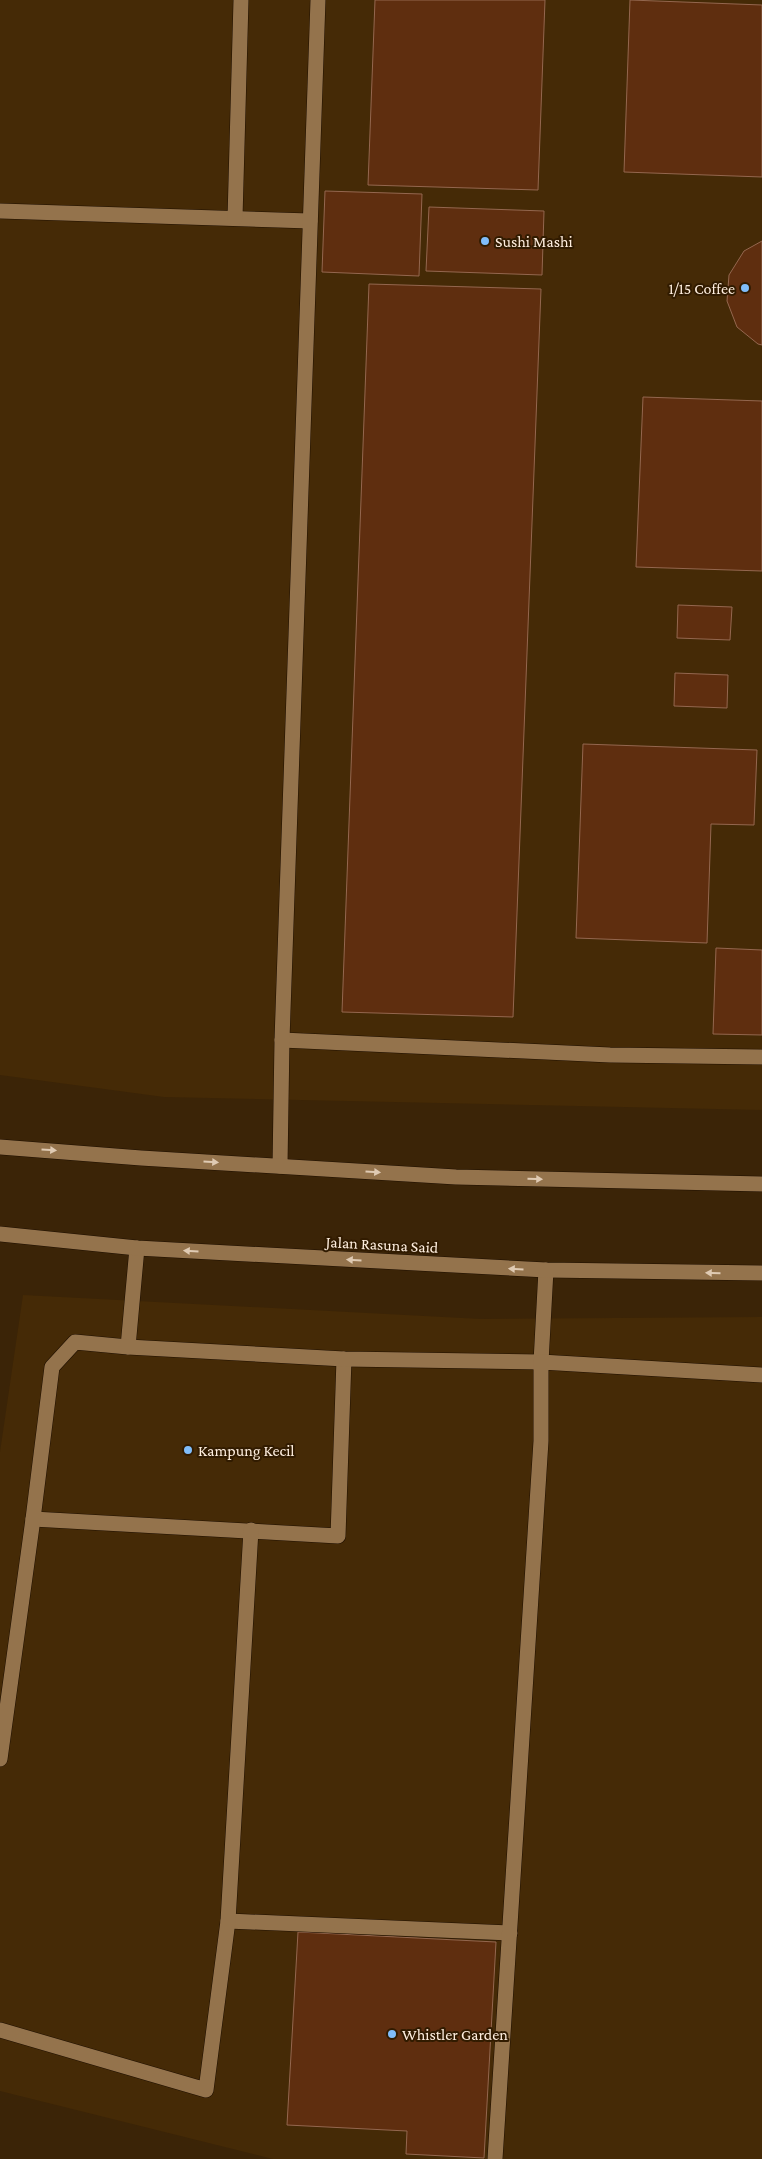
<svg xmlns="http://www.w3.org/2000/svg" width="762" height="2159" font-family="'Crimson Pro',serif">
	<style>
		.built { fill: #452a06 }
		.building { fill: #5f2e0f; stroke: #94674f }
		.lines { fill: none; stroke-linecap: round; stroke-linejoin: round }
		.lane-casing { stroke: #1e0f00; stroke-width: 16 }
		.street-casing { stroke: #1e0f00; stroke-width: 16 }
		.lane { stroke: #94734c; stroke-width: 15 }
		.street { stroke: #94734c; stroke-width: 15 }
		.oneway { fill: #dfcab3 }
		.poi-dot { fill: #80bdfa; stroke: #311b00; stroke-width: 2 }
		.labels { text-anchor: middle; stroke-width: 4; stroke-linejoin: round; paint-order: stroke }
		.poi-label { font-size: 16px; fill: #ffefdf; stroke: #311b00; text-anchor: start }
		.street-label { font-size: 16px; fill: #ffefdf; stroke: #311b00 }
	</style>
	<rect width="100%" height="100%" fill="#3b2407"/>
	<g class="built">
		<polygon points="0,0 762,0 762,1110 164,1097 0,1075"/>
		<polygon points="23,1295 481,1319 762,1317 762,2159 273,2159 0,2091 0,1452"/>
	</g>
	<g class="building">
		<polygon points="375,0 545,0 538,190 368,185"/>
		<polygon points="630,0 762,5 762,177 624,172"/>
		<polygon points="325,191 422,194 419,276 322,272"/>
		<polygon points="429,207 544,211 542,275 426,271"/>
		<polygon points="762,241 762,345 758,344 737,327 727,301 729,275 744,251"/>
		<polygon points="369,284 541,289 513,1017 342,1012"/>
		<polygon points="643,397 762,401 762,571 636,567"/>
		<polygon points="678,605 732,607 730,640 677,638"/>
		<polygon points="675,673 728,675 727,708 674,706"/>
		<polygon points="583,744 757,750 754,825 711,824 707,943 576,938"/>
		<polygon points="716,948 762,950 762,1035 713,1034"/>
		<polygon points="298,1932 496,1942 484,2158 406,2154 407,2131 287,2125"/>
	</g>
	<g class="lines">
		<g class="lane-casing">
			<g id="lane">
				<polyline points="0,211 310,221"/>
				<polyline points="235,218 241,0"/>
				<polyline points="282,1040 610,1055 762,1057"/>
				<polyline points="280,1166 282,1040 318,0"/>
				<polyline points="128,1347 137,1248"/>
				<polyline points="33,1519 338,1536 344,1359"/>
				<polyline points="0,1759 33,1519 52,1367 75,1342 128,1347 344,1359 541,1362 546,1270"/>
				<polyline points="228,1921 510,1933"/>
				<polyline points="0,2030 206,2090 228,1921 251,1530"/>
				<polyline points="495,2159 541,1441 541,1362 762,1375"/>
			</g>
		</g>
		<g class="street-casing">
			<g id="street">
				<polyline points="0,1147 141,1158 456,1177 762,1184"/>
				<polyline points="0,1234 137,1248 546,1270 762,1273"/>
			</g>
		</g>
		<use href="#lane" class="lane"/>
		<use href="#street" class="street"/>
	</g>
	<defs><path id="oneway-solid" d="M-6-.8H1V-3.2L6.5 0L1 3.2V.8H-6Z" transform="scale(1.25)"/></defs>
	<g class="oneway">
		<use href="#oneway-solid" transform="translate(49 1150) rotate(4)"/>
		<use href="#oneway-solid" transform="translate(211 1162) rotate(3)"/>
		<use href="#oneway-solid" transform="translate(373 1172) rotate(4)"/>
		<use href="#oneway-solid" transform="translate(535 1179) rotate(1)"/>
		<use href="#oneway-solid" transform="translate(191 1251) rotate(-177)"/>
		<use href="#oneway-solid" transform="translate(354 1260) rotate(-177)"/>
		<use href="#oneway-solid" transform="translate(516 1269) rotate(-177)"/>
		<use href="#oneway-solid" transform="translate(713 1273) rotate(-179)"/>
	</g>
	<g class="poi-dot">
		<circle cx="485" cy="241" r="5"/>
		<circle cx="745" cy="288" r="5"/>
		<circle cx="188" cy="1450" r="5"/>
		<circle cx="392" cy="2034" r="5"/>
	</g>
	<g class="labels">
		<g class="poi-label">
			<text x="495" y="247">Sushi Mashi</text>
			<text x="735" y="294" text-anchor="end">1/15 Coffee</text>
			<text x="198" y="1456">Kampung Kecil</text>
			<text x="402" y="2040">Whistler Garden</text>
		</g>
		<g class="street-label">
			<text transform="translate(382 1244) rotate(3)" y="6">Jalan Rasuna Said</text>
		</g>
	</g>
</svg>
